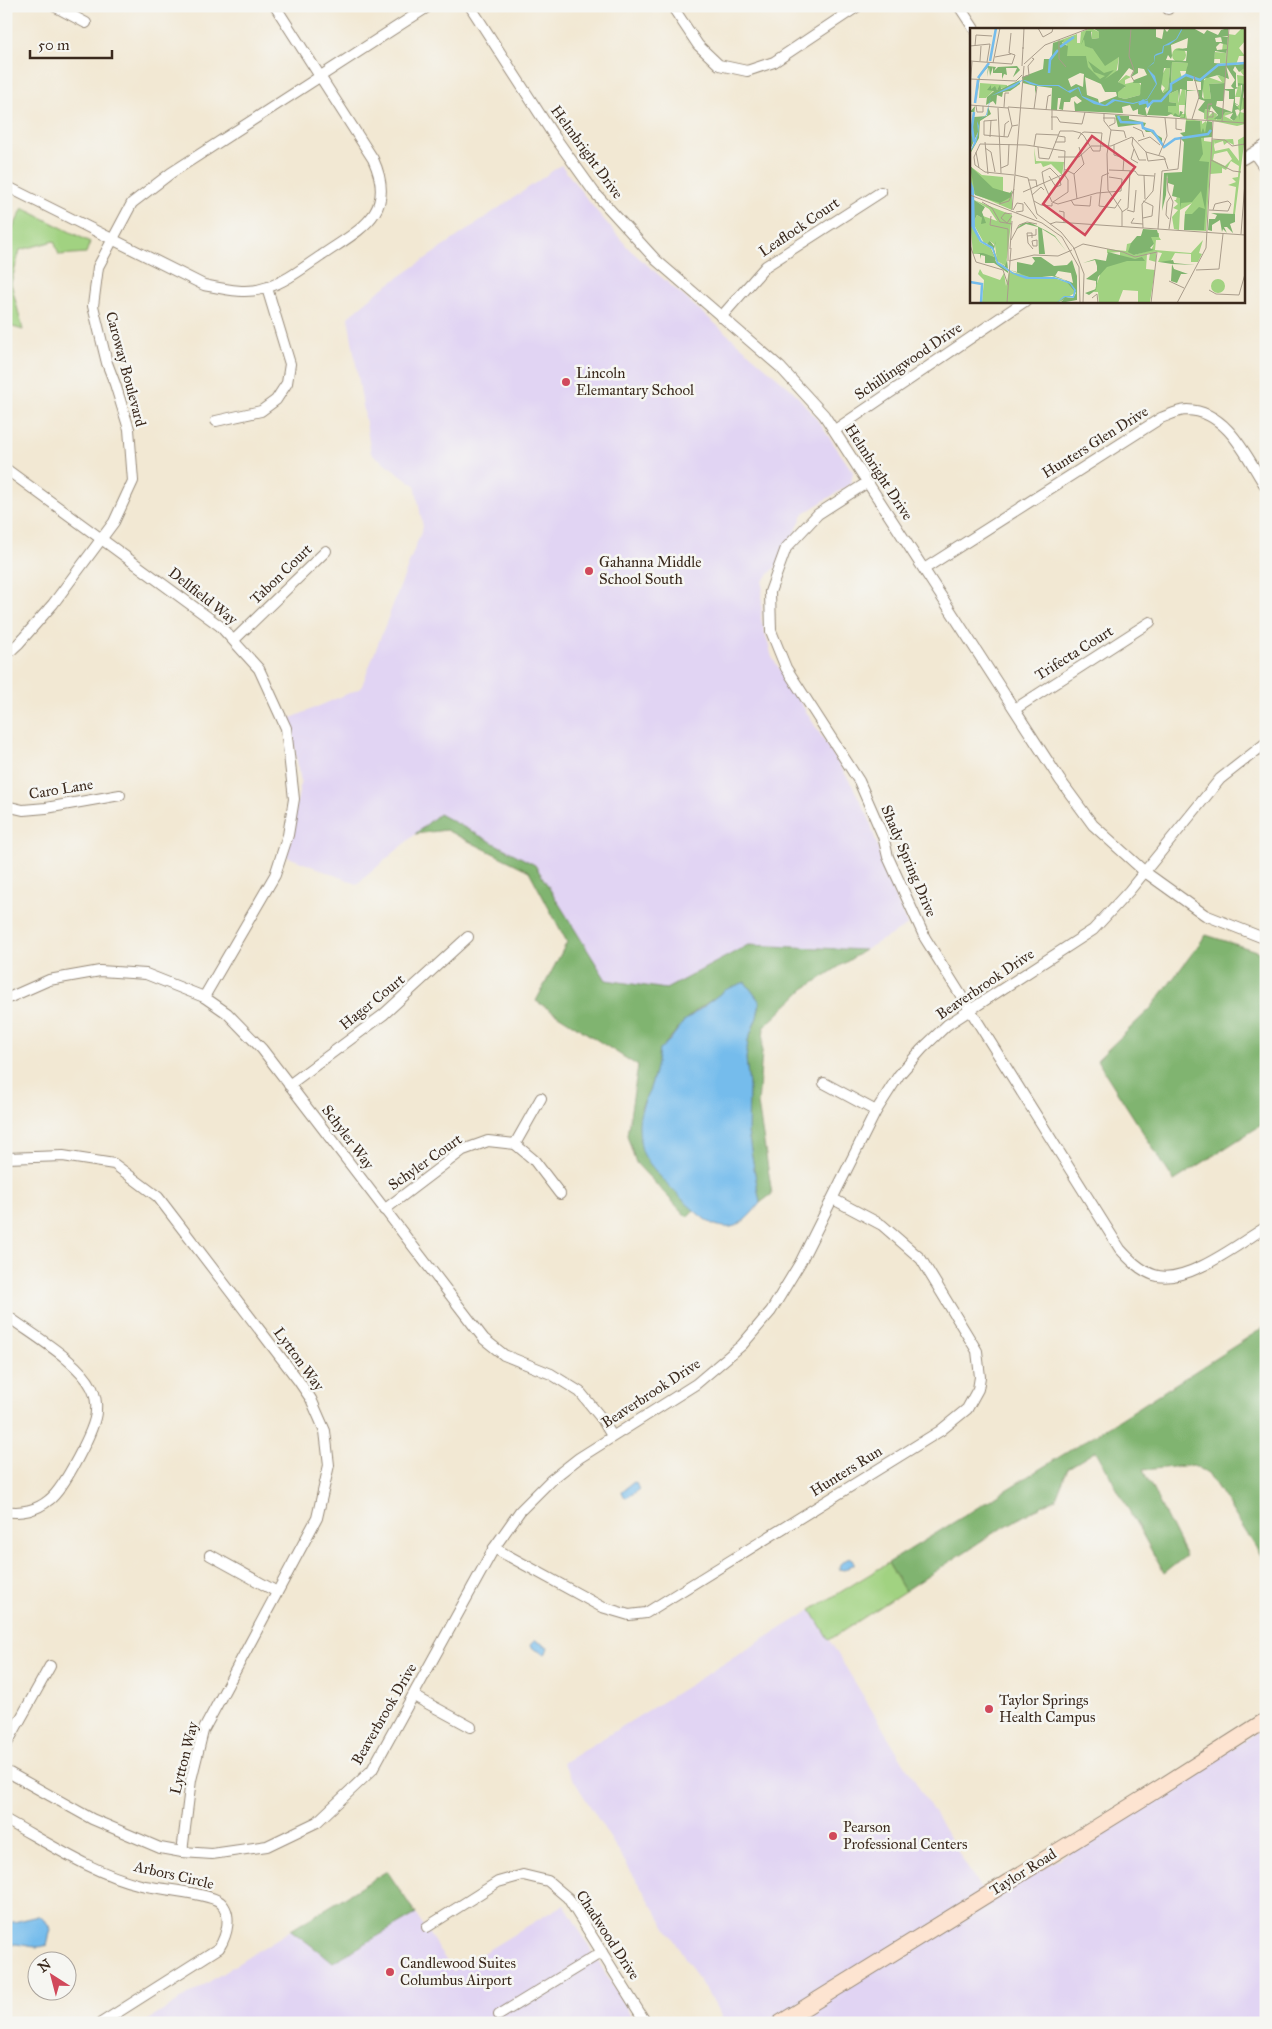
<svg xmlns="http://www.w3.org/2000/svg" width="1272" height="2029" font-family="'IM FELL Great Primer',serif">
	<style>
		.built { fill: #e1d4f3 }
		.green { fill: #a1d281; stroke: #6e7e50 }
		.forest { fill: #80b46f; stroke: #5e6f46 }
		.water { fill: #74bcec; stroke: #587385 }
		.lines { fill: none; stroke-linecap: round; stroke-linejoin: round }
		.minor-casing { stroke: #968978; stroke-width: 12 }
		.secondary-casing { stroke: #968978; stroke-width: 17 }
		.minor { stroke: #fff; stroke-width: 10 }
		.secondary { stroke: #fde4d1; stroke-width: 15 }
		.poi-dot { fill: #d1495b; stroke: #f6f6f2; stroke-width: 2 }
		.labels { text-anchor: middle; stroke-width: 5; stroke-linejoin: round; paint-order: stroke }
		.street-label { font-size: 15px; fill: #3b2a1e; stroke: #f6f6f2 }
		.poi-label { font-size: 15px; fill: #3b2a1e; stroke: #f6f6f2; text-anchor: start }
		.inset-river { fill: none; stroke: #74bcec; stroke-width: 2.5 }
		.inset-road { fill: none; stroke: #a99c8b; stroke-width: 1 }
		.view { fill: #d1495b; fill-opacity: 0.15; stroke: #d1495b; stroke-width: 2.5 }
		.inset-edge { fill: none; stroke: #3b2a1e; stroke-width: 2.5 }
	</style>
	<rect width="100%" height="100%" fill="#f6f6f2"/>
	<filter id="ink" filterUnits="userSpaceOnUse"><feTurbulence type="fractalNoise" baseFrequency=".02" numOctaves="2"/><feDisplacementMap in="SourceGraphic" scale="10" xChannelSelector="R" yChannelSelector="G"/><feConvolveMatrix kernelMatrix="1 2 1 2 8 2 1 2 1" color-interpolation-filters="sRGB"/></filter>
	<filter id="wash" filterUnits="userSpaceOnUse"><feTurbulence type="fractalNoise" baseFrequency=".0096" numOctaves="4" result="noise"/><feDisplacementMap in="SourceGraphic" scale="20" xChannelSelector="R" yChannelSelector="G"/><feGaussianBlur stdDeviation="1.12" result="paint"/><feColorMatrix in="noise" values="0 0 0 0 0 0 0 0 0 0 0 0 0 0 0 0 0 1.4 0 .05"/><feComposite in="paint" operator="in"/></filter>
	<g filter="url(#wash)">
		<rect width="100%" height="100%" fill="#f2e8d3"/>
		<g class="built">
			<polygon points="561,165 594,208 630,250 793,391 816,418 853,472 851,484 804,513 780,562 763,581 761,619 772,657 852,785 869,818 889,884 908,925 865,950 748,945 666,989 606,980 535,865 439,814 357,884 286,856 301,782 289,719 361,688 423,527 415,485 371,453 348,317 379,291"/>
			<polygon points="811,1610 989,1903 1266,1727 1266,2023 726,2023 563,1763"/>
			<polygon points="564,1904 635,2023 144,2023 291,1930 333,1962 416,1914 453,1971"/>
		</g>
		<g class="green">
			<polygon points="23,208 90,242 86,253 59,255 54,241 20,250 11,283 23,330 6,325 6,242"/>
			<polygon points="888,1563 905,1591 829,1640 811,1610"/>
		</g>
		<g class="forest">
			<path d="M439 814 535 865 606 980 666 989 748 945 865 950 804 989 764 1027 758 1104 772 1194 760 1203 748 1133 749 1086 746 1059 748 1040 757 1017 760 1002 745 982C724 991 703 1004 685 1020 676 1030 669 1041 659 1050L656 1069 649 1091 641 1108 656 1172 694 1210 687 1217 636 1163 627 1135 638 1066 536 1001 567 942 529 871 446 830 415 834Z"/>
			<polygon points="1206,935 1266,954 1266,1122 1174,1181 1097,1060 1151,1008"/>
			<polygon points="1266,1326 1266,1563 1208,1473 1193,1465 1143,1470 1186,1556 1164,1573 1096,1451 1068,1468 1056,1498 995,1532 905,1591 888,1563 1119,1420"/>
			<polygon points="387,1871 416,1914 333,1962 291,1930"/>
		</g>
		<g class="water">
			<path d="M745 982 760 1002 757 1017 748 1040 746 1059 749 1086 748 1133 760 1203C753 1212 743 1225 731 1227 724 1228 716 1226 709 1222 694 1213 654 1172 645 1157 642 1152 640 1144 640 1139 637 1117 641 1110 649 1091 654 1078 657 1064 659 1050L670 1040 684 1021 695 1013 725 990Z"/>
			<polygon points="634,1482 636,1483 639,1490 626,1498 624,1497 622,1491"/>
			<polygon points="850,1557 854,1560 854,1564 844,1570 839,1569 840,1564"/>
			<polygon points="535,1640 548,1647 546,1653 544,1654 531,1647 530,1645"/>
			<path d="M39 1916 45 1920 51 1929 47 1945C33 1951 21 1941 6 1945V1922H14Z"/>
		</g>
	</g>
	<g filter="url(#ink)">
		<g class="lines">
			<g class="minor-casing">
				<g id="minor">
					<polyline points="54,6 86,23"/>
					<polyline points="470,6 552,133 594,192 656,260 780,367 824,415 1060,780 1093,825 1145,872 1205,915 1266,939"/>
					<polyline points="672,6 698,45 719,65 747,71 774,62 858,6"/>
					<polyline points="959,6 974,29"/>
					<polyline points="1168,9 1168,6"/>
					<polyline points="1254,153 1266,170"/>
					<polyline points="1243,159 1266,145"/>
					<path d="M6 186 204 285C224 289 247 295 268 287 287 281 304 267 321 256 360 229 398 214 373 159L275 6"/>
					<polyline points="721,317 766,266 881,192"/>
					<polyline points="216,421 261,411 276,400 287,383 290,364 267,288"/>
					<polyline points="835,430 1025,301"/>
					<polyline points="6,469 220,626 259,669 286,728 294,799 288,835 275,875 204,997"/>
					<path d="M868 482 818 514 786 548 770 592 771 631 786 668 859 781 883 836 888 857 925 938 1120 1249C1130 1260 1140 1270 1154 1275 1185 1286 1240 1243 1266 1227"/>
					<path d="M924 569 1161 418C1169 415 1179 410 1187 410 1228 411 1247 458 1266 487"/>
					<polyline points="234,640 326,551"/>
					<polyline points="6,655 19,643 53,604 114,522 133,481 129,429 115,384 107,363 93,306 98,267 132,203 171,173 429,6"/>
					<polyline points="1015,709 1150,622"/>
					<polyline points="6,806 23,810 46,808 120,795"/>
					<polyline points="6,999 49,980 100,971 146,974 204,997 227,1013 262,1049 484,1339 504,1355 551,1374 580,1392 602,1419 612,1436"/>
					<polyline points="824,1083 876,1111"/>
					<polyline points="289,1085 383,1015 468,937"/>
					<polyline points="515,1144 534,1160 560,1194"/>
					<polyline points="6,1158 63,1156 114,1164 158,1197 298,1380 311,1399 325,1431 329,1465 317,1518 203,1731 191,1780 182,1852"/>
					<polyline points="384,1210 463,1150 488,1141 515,1144 541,1098"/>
					<path d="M6 1315C31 1334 79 1361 92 1388 95 1394 97 1404 96 1411 96 1428 63 1490 49 1500 37 1510 21 1514 6 1511"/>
					<polyline points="494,1548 602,1607 629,1615 646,1613 940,1431 967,1409 978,1389 980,1377 977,1351 921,1259 882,1225 833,1199"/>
					<polyline points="210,1555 277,1592"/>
					<polyline points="414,1696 471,1727"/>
					<polyline points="6,1745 50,1666"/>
					<polyline points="6,1771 92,1819 160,1848 182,1852 212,1854 267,1846 317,1822 372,1770 494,1548 520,1511 551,1480 579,1458 696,1384 742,1345 771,1311 800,1263 876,1111 899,1075 922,1049 947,1025 1093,930 1129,891 1220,779 1266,743"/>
					<path d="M6 1820C48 1843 94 1874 141 1885 157 1889 209 1893 220 1902 233 1914 227 1935 219 1948L101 2023"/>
					<polyline points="427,1927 498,1882 523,1875 548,1881 568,1898 646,2023"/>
					<polyline points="499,2015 602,1952"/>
				</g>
			</g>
			<g class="secondary-casing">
				<polyline id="secondary" points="780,2023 1150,1794 1266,1720"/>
			</g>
			<use href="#minor" class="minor"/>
			<use href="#secondary" class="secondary"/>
		</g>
	</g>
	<g class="poi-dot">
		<circle cx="566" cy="382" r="5"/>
		<circle cx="589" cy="571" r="5"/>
		<circle cx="989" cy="1709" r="5"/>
		<circle cx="833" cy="1836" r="5"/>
		<circle cx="390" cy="1972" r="5"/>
	</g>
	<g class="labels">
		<g class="street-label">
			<text transform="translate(587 152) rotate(54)" y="5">Helmbright Drive</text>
			<text transform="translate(799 227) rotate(-34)" y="5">Leaflock Court</text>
			<text transform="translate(908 361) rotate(-34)" y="5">Schillingwood Drive</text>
			<text transform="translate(126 369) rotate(75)" y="5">Caroway Boulevard</text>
			<text transform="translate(1095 442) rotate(-32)" y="5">Hunters Glen Drive</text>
			<text transform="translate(879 472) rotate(57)" y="5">Helmbright Drive</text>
			<text transform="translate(281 574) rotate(-44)" y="5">Tabon Court</text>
			<text transform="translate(203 596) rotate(38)" y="5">Dellfield Way</text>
			<text transform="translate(1074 653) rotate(-32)" y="5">Trifecta Court</text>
			<text transform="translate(61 789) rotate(-9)" y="5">Caro Lane</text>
			<text transform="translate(909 861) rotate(67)" y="5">Shady Spring Drive</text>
			<text transform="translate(985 984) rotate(-34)" y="5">Beaverbrook Drive</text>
			<text transform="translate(372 1002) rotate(-39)" y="5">Hager Court</text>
			<text transform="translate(348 1137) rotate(53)" y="5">Schyler Way</text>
			<text transform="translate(425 1162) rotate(-35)" y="5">Schyler Court</text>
			<text transform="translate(299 1359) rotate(54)" y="5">Lytton Way</text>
			<text transform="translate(651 1393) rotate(-33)" y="5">Beaverbrook Drive</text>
			<text transform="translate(846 1471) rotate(-32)" y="5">Hunters Run</text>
			<text transform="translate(384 1714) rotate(-60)" y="5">Beaverbrook Drive</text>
			<text transform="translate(184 1758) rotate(-76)" y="5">Lytton Way</text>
			<text transform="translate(1023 1872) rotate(-32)" y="5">Taylor Road</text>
			<text transform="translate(174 1875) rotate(13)" y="5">Arbors Circle</text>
			<text transform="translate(608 1935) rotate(57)" y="5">Chadwood Drive</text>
		</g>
		<g class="poi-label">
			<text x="576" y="378">Lincoln<tspan x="576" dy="17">Elemantary School</tspan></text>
			<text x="599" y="567">Gahanna Middle<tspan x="599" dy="17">School South</tspan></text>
			<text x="999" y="1705">Taylor Springs<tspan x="999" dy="17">Health Campus</tspan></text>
			<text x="843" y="1832">Pearson<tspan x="843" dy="17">Professional Centers</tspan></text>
			<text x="400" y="1968">Candlewood Suites<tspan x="400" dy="17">Columbus Airport</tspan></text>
		</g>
	</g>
	<g transform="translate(970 28)">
		<rect width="275" height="275" fill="#f2e8d3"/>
		<path d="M121 0 129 4V10L122 11V4L117 3 119 19 144 31 149 29 145 52 137 61 135 56 115 49 116 28H97V17L92 14 83 15 107 6V15H110L111 4ZM272 0H275V13L269 20 275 28H269L266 37 250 35V31H244L245 24 256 25 255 35 257 22 252 23 253 15 257 17 258 6 265 7ZM202 27a7 7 0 1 1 14 0a7 7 0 1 1-14 0ZM202 34 218 35 217 43H210L212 50 201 55ZM197 38 200 40 198 63 192 65 195 60 191 56 192 47ZM275 40V56H273L271 57V68L275 71V96L267 98 234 91 235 81 240 82 239 88 243 84 247 86 246 92 254 84 263 85 254 88 264 93 270 84 274 85 275 80 270 83 264 78H269L270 69H265L268 59 267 47 274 48 270 43ZM156 47 161 49 155 52V56L168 53 172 59 170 67 155 71 148 69V63L155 59 148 54ZM247 47 255 49V55L239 56 241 71 234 72 232 54 238 49 252 54ZM216 52 215 77H209V89L205 88 198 85V78H205L206 75 198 74 199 66 208 62V75L213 58 206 54ZM10 55 37 57V59L24 62 16 70H9ZM215 82 217 91 232 93V96L236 93 242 109H234V113L242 114 236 203 214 202 215 184 222 175 210 182 209 202 204 201 202 189 208 182 203 180 208 176 204 172H206L213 145 216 91 210 90 211 86H215ZM275 108 265 186H263L266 159 258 157 266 154 262 150 268 149 269 138 261 133 256 142 252 140V145L240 146 242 112 263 111 264 117 258 114 254 117 253 113 244 116 245 113 244 118 245 123 259 120 269 133 268 112ZM257 123 262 131 255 138 243 132 244 126ZM64 119 66 133 94 134 92 147 81 136 73 139 71 135 65 136ZM0 138 12 147 33 149V164L42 165V182L0 164ZM4 172 42 187 36 238 27 233 25 217 20 213V216L14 215 3 195 7 187 12 190V196L13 188 27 193 19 181ZM0 191 10 214 21 220 24 230 11 225 3 226ZM173 205H189V208H180L174 210 164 227 181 222 184 216 180 214 181 209H189L191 212H186L185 222 221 225 233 212 229 225 232 226 228 234H221V226L205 225 200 234H188L192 225 181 223 186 224V234L179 232 180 225 177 226 176 241 185 242 180 274H168V263L153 262 148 275H129L128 264H124L130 247 127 243 150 228V224L137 225V221L156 223 157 216 161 215V220ZM10 241 13 246 30 252 34 245 36 258 39 244 87 251 102 256 105 265 87 275H12L14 252 8 246ZM241 258a7 7 0 1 1 14 0a7 7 0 1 1-14 0Z" fill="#a1d281" fill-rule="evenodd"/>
		<path d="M123 0H186V9L192 11 194 0 197 4 200 0H223L234 6 237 2 248 7 251 2 258 0V8L245 10 246 14H252L251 9H258L257 17 250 15 246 19 247 22 257 21 255 35 256 25 245 23 244 35 266 37 275 35V40L269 44 265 38 263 42 266 45V59L269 60 265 61V75L270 78 272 57 268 58V55L275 56 269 93 270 78 265 76 269 81 265 82 267 89 264 93 260 90 263 85 255 84 251 91H244L248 87 241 78 240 82 235 81 234 91V85L228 82 235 73 229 71 228 62H231V54L224 53V48L223 53H217V62L227 63H217L215 90 203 88 205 85 209 88 210 83 213 84 210 89H214L216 62 210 61 209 75 208 62 199 66V74L206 75V78H198V84L203 85 197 88 177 87 181 76 175 80 177 88 168 86V81L163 83 160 77 152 79 153 85 105 83 104 73 107 76 112 73 106 68 101 70 100 74H94L93 82 89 81 91 70H88L87 82H81L82 60 67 58 65 66V58L53 55 52 49 73 41 74 31H80L82 27 83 15 94 12 92 15 98 18 97 28H116L118 39 130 51 135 48 124 44 118 33 134 45 144 42 135 51 148 42 149 29 135 38 123 21 115 18 114 11 111 17 116 3H121L122 11 129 10V4ZM218 10 217 20 204 22 217 23 216 33 196 32 198 27 201 31 202 28 201 17ZM202 34 218 35 215 48 201 55ZM256 38 265 52 261 58 264 61H255V55L239 56 241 71H234L232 69 234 51 248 47 259 51ZM159 40 164 43 161 49 168 45V40L174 41 177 47 164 52 163 55H171L170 67 155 71 148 69V64L156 58 148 54ZM194 40H200L198 62 193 65 191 61ZM110 45 114 46 113 59 106 56 101 59 98 51ZM115 49 131 56 135 64H146L147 68 129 75 128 71 117 67ZM254 62 259 63V71H264L262 84 246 78 247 73H254ZM19 35 18 38 26 39 24 43 28 39 47 38 50 42 43 49 47 40H36L37 47 34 46 32 51V45H23V39L20 48 19 39 17 49 18 39 10 48 7 71 9 47ZM50 52 48 55 41 59 50 54V56L40 63 33 64 32 69 27 67 26 77 23 73 16 77 17 69 24 63 17 62 21 57V61L25 58 27 62 30 57 31 61ZM5 78 4 89 17 88 18 79 21 86 10 93 9 110 0 126V124L6 113 8 104 0 122 3 84H0ZM145 87 159 88V91L176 95 174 99 192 110V115L181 104H176L171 96 148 99ZM216 93H230L231 105 233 100 235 105 237 93 242 94V109L231 110 233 126 229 133 239 134 234 202H214L215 186H222L229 179 235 181 231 163 222 174 211 175 210 181V170L202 168 204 157 198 155 197 146 196 167 192 183 194 145 212 144 214 114 211 111 214 109 210 105 215 104ZM0 138 23 160 40 165 42 162 41 169 30 175 5 167ZM4 172 15 179 12 184 16 195 11 196 12 190 7 187 3 195ZM241 185 265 186V194L260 196 263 205 257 199H254L257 205 253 201 252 204 250 192 242 197V203L238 202 239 191H245L247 187ZM53 195H61L77 203 85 208 96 223 85 209 72 201 75 226H69L68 199 56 196 45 202ZM173 201 187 202 189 209H181L184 216 180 220 184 222 164 227 158 224 161 215 167 208H171ZM20 213 24 218 26 213 24 221 28 234 35 238 37 232 38 241 28 234 25 231 26 234 38 243V245L24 235H15V228L11 227 10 231V226L4 225H13L24 229 20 219 26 231 23 220 17 216ZM138 224 165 231 172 229 175 233H157L137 239 128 249 126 262 119 267 115 265 126 261V253L116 251 127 243V238L125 232 113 235 125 231 136 233ZM62 229H71L84 238 97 237 102 232 107 248V272L90 275 94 271 88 275 95 269 103 270 106 265 95 252 82 248 62 250 40 242 47 244V234L62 237 65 233ZM88 243 101 245 103 255 85 248ZM203 232 204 235 225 237 202 236 204 241 218 246H211L207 255 201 253 202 236 189 234Z" fill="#80b46f" fill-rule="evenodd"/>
		<path d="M212 0V2L207 11 199 17 194 18 193 25 185 28 184 35 177 40 185 48 187 56 177 72 163 76 145 73 137 78H133L124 76 112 69 108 60 100 65 88 58H69L60 56 53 52 44 59 21 68 17 87 7 93 9 98 8 106 6 115 0 124 8 104 7 93 16 87 21 68 52 52H55L69 57H89L98 63 109 59 112 68 135 77 143 71 163 75 177 71 186 56 177 40 184 34V28L186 26 192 24 193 18 206 11ZM0 151 4 161 5 199 12 213 23 219 28 234 44 245 59 249H84L100 254 106 262 104 270 95 269 86 275 94 268H103L104 262 100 256 87 251H56L43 246 27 236 22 221 10 214 1 198Z" fill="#74bcec"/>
		<path class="inset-river" d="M90 19 104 9M20 33 26 0M79 45 80 32 88 22M8 50 19 35M174 72 169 76 177 74 178 78 183 73H191L201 62V56L216 47 230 52 248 37 275 35M5 75 8 52M4 84 2 99 4 114M148 88 151 94 172 95 173 100 183 103 194 119 205 111 238 106 241 102M0 254 12 256 11 275"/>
		<path class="inset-road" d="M68 0 73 9 82 4 83 0M161 0 159 28 164 42 161 48 164 53M41 5 39 25 45 27M89 12V31L96 39M0 18 20 16 17 34M5 18 6 7 22 8M53 21 54 0M25 29 41 26M0 33 42 36 45 27M10 33 11 18M23 35 30 0M54 36 75 17 120 0M52 38 53 19M53 49 59 47 58 38 64 31 62 30M0 51 46 53 52 47M0 61 2 34M0 77 38 80M6 78 7 84H13V78M34 79 35 65H39M38 79 42 98M38 79 275 95M28 80 31 145M64 81 67 59M76 82 78 68 81 67M82 82V102M134 85V93L141 102 137 126 138 162 152 183V198M81 89H87L90 94 112 96 115 84M237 89H243V84L238 83M133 90H145V95L139 98M206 90V101L212 102M222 91 229 69 224 48M27 92 14 93V107L38 109 42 98 48 97M237 92 238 76H242L238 77M252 93 259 0M163 99 172 103 174 109M141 102 154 103 156 110M20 109 21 92M34 109 35 96 39 93M163 109 162 116 169 132H176M242 111 255 112 262 118 275 116M168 113 180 109 190 117M15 114 18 146M85 114H95V109L88 108M144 117V127L154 130 153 143M64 118 66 106 88 107M68 119 69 130 79 131 90 103H103L111 105V106H112L114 108 123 123H130L132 105 114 104 112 105 111 106 108 111M15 120 21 124 25 144M164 121 161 131 168 135M6 124 9 140M176 124 178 133 196 131M189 127 197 108 195 90M88 129H109L121 118H141L162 109 176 124 194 129 198 141M241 132 263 143 271 144M31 140 38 137 39 116M94 141 104 146 107 171M139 142 165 143M165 143 168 147 184 148M139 145 132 148 129 178 145 180 151 171M94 146 95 123M104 146 114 136 109 119M44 147 15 144 5 137 4 129 10 116 56 117 95 123M45 147 58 150 67 186 91 204 104 220M174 147 175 171M197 150 198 163 203 174 199 201M58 152H66L67 159M74 156 82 174 88 176 127 165 151 163 152 151 139 149M74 156 72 144 80 140 89 149 91 157 86 159 79 148M53 164 94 146M0 167 72 195 92 209 109 239 110 275M62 167 71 159 74 162M101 172 104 177 120 178 121 168M64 173 71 177 82 178V175M173 173 183 178 182 188 173 190M12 174 22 180 30 194 42 196M54 174 67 191M83 174 98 164V152L94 146M29 176 39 173 44 161M42 182 54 38M43 182 47 175 53 176V183L46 184M157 182 164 184 166 162M239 182 257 183H258L261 176 258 173 245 176 243 182M89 183 94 184V194M152 184 158 180 160 143M21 188 20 197 38 201V233M42 188 37 195 31 190 35 185 42 186M164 190 161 195 173 196M199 191 196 187 197 174 201 168M80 196 86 194 275 207M173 200 172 176 183 163 185 145M188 201 192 143 208 141 211 109M271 206 275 154M57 208 66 207V201M62 210V205H57L58 215 63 221M41 212 49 197 57 194 67 196M67 212V218H63L62 213ZM0 217 6 234 33 242 38 257M104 220 114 246 113 275M40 221 42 193M103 221 113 216 153 224 165 229 187 224 181 275M39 233 64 227 88 228 102 222M226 242 249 241 253 206M199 253 214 260M239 262 246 266 269 267 275 246M122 270 127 266 128 275M37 275 41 220M147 275H163M207 275 236 220 243 93"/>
		<path class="view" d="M122 108 165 139 115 207 73 176Z"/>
		<rect width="275" height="275" class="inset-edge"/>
	</g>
	<rect width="1272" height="2029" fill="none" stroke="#f6f6f2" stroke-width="25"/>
	<g transform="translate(52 1976) rotate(324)"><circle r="24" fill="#f6f6f2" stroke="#aba49d"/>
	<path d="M0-4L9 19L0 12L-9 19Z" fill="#d1495b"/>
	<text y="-8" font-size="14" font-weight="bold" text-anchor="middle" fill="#3b2a1e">N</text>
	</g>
	<path d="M30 50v8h82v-8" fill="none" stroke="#3b2a1e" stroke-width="2.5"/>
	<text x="38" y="50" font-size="15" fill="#3b2a1e" stroke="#f6f6f2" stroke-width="4" paint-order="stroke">50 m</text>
</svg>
